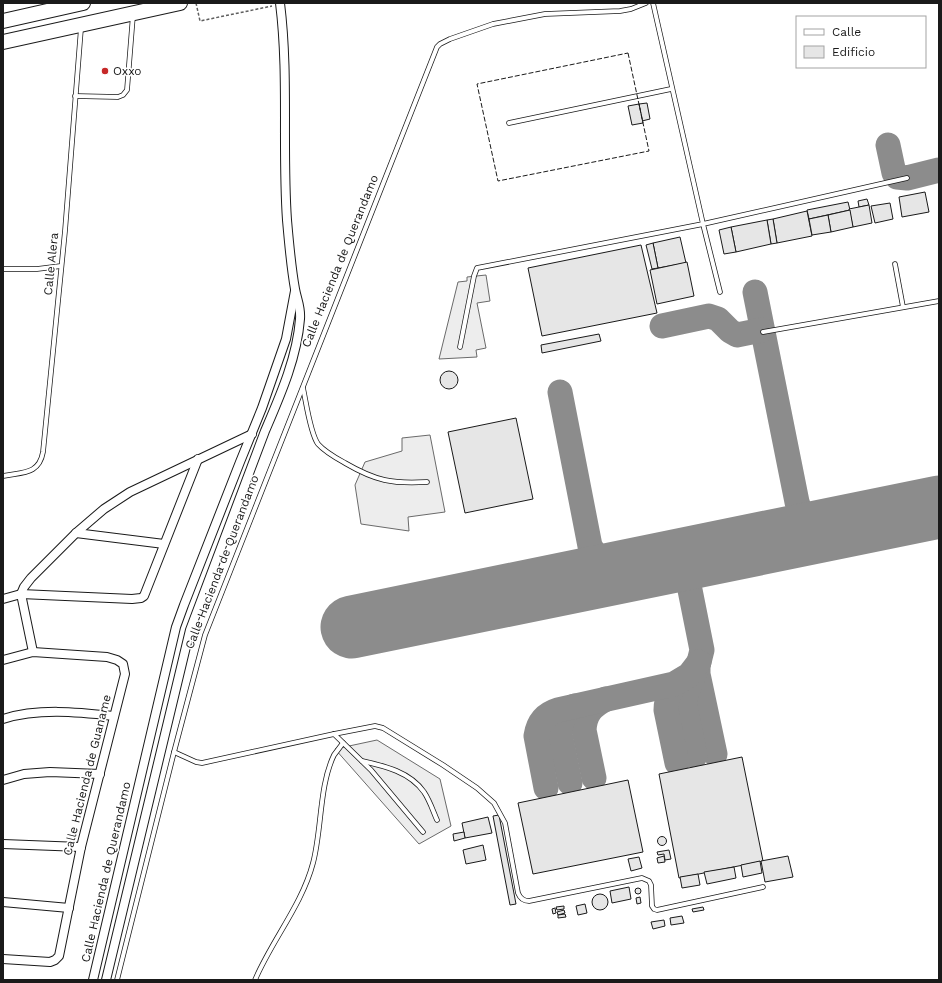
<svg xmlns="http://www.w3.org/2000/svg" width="942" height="983" font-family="'Work Sans',sans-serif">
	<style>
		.built { fill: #ededed; stroke: #6a6a6a }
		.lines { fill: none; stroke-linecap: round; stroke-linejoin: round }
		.taxiway { stroke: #8c8c8c; stroke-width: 25 }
		.runway { stroke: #8c8c8c; stroke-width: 63 }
		.building { fill: #e6e6e6; stroke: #1a1a1a }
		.service-casing { stroke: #1a1a1a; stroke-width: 5.5 }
		.minor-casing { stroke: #1a1a1a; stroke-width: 10 }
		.trunk-casing { stroke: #1a1a1a; stroke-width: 16 }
		.path { stroke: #5f5f5f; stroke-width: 1.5; stroke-dasharray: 3 2; stroke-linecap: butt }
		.service { stroke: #fff; stroke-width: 4 }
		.minor { stroke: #fff; stroke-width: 8 }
		.trunk { stroke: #fff; stroke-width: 14 }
		.fence { stroke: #1a1a1a; stroke-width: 1; stroke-dasharray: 5 2; stroke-linecap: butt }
		.poi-dot { fill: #c62828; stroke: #fff; stroke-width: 1.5 }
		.labels { text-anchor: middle; stroke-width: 3; stroke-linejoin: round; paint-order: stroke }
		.poi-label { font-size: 12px; fill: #1a1a1a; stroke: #fff; text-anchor: start }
		.street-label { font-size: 12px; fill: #1a1a1a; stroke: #fff }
	</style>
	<rect width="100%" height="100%" fill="#fff"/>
	<g class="built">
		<polygon points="486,275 490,301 477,303 486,348 476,350 477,357 439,359 458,282 467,281 467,277"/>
		<polygon points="430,435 445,512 408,517 409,531 361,524 355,485 365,462 402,451 402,438"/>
		<polygon points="377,740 440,779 451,826 419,844 335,749"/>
	</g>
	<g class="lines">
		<g class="taxiway">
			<polyline points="888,145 894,173 897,177 907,178 939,170"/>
			<path d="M755 292 797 502C802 518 807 531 826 530"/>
			<polyline points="662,326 709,316 718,319 730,331 737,335 762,330"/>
			<path d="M560 392 590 546C598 561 611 566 626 570"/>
			<polyline points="698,665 698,674 715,754"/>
			<path d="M695 756 684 700 699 662 702 650 687 575C689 565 694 558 703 555"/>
			<path d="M677 763 666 710C666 696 672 687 683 679"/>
			<path d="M594 778 584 730C585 714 592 706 606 699"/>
			<path d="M570 783 560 734C560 722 564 711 575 706"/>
			<path d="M546 788 536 736C538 723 545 714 558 710L674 684 689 675 699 662"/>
		</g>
		<polyline class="runway" points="352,627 939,507"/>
	</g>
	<g class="building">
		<polygon points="647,103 650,119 642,121 639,104"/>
		<polygon points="639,104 643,123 632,125 628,106"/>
		<polygon points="925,192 929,212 902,217 899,197"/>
		<polygon points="867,199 869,205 859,207 858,201"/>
		<polygon points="848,202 850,210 809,219 807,210"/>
		<polygon points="890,203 893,219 875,223 871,206"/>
		<polygon points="869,205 872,223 853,227 849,209"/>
		<polygon points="850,210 853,227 831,232 828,215"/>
		<polygon points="807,211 812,236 777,243 773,219"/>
		<polygon points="828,215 831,232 812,235 809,219"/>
		<polygon points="773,219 777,243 771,244 767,220"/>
		<polygon points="767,220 771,244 736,252 731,227"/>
		<polygon points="731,227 736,252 724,254 719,230"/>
		<polygon points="680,237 686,263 658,268 653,243"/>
		<polygon points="653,243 658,268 652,269 646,245"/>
		<polygon points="641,245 657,313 542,336 528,268"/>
		<polygon points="687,262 694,296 657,304 650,270"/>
		<polygon points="599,334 601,341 542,353 541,345"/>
		<circle cx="449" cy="380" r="9"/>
		<polygon points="516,418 533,499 465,513 448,432"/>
		<polygon points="742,757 763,861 679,878 659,774"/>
		<polygon points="628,780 643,852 533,874 518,803"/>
		<polygon points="499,815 516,904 510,905 493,816"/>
		<polygon points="488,817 492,833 465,838 462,823"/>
		<polygon points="464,832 465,838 454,841 453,834"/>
		<circle cx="662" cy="841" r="4.5"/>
		<polygon points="483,845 486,860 466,864 463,850"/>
		<polygon points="669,850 671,859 665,860 664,854 658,855 657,852"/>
		<polygon points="664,856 665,862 658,863 657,858"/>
		<polygon points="788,856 793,877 765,882 761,861"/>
		<polygon points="639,857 642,868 631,871 628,859"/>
		<polygon points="760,861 762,873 743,877 741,865"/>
		<polygon points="734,867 736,878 707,884 704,872"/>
		<polygon points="698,874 700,885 682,888 680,877"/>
		<polygon points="629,887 631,899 612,903 610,891"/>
		<circle cx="638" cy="891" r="3"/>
		<circle cx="600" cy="902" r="8"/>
		<polygon points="640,897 641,903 637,904 636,898"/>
		<polygon points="585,904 587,913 578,915 576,906"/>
		<polygon points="564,906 564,909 557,910 556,907"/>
		<polygon points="703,907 704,910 693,912 692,909"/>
		<polygon points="555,908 556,913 553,914 552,909"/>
		<polygon points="564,910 565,913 558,915 557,912"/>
		<polygon points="565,914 566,917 558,918 558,915"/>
		<polygon points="682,916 684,923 671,925 670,918"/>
		<polygon points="664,920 665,926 653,929 651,922"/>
	</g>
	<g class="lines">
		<g class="service-casing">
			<g id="service">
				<path d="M646 3 631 9 620 11 545 14 493 24 450 39 440 44 437 47 205 635 174 752 196 762 202 763 334 734 375 726 383 728 443 765 477 788 494 803 505 823 518 893C520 898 523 901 529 901L642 878 649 881 651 885 652 906 654 909 657 910 763 887"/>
				<polyline points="75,96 118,97 123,95 127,90 133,15"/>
				<polyline points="509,123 671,89"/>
				<polyline points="895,264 903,307"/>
				<polyline points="3,269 37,269 61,266"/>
				<polyline points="720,292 703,224 907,178"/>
				<polyline points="763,332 939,301"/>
				<polyline points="460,347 474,276 477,268 703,224 653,3"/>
				<path d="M303 388C306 401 310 433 318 444 325 452 336 458 345 463 376 481 392 484 427 482"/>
				<path d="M3 476C22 472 39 475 43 452L65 231 81 28"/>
				<polyline points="334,734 371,770 423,832"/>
				<path d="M362 761C385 766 410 772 424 792 430 801 433 811 437 820"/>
				<polyline points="117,980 174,752"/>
				<path d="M255 980C272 940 302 905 313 863 322 829 319 786 334 755 337 751 340 747 343 743"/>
			</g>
		</g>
		<g class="minor-casing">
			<g id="minor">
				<polyline points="76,533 164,544"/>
				<polyline points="3,599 21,594 132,599 141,598 144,596 198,459"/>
				<polyline points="33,652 21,594 24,587 31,578 76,533 104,509 130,492 252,434"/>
				<polyline points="3,660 33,652 107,657 117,660 123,664 125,674 81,847 59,956 55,960 50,962 3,959"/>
				<path d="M3 719C38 708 77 712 114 716"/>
				<polyline points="3,780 24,774 50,772 100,774"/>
				<polyline points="3,844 81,847"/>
				<polyline points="3,902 69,908"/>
				<polyline points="93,980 176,627 184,605 240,462 262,408 286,339 295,291"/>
				<path d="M106 980 190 630 265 431C280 396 297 358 300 319 301 307 297 300 295 289 291 267 289 243 287 220 282 148 289 75 280 3"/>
			</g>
		</g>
		<g class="trunk-casing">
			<g id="trunk">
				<polyline points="3,21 83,3"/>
				<polyline points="3,42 180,3"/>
			</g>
		</g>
		<polyline class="path" points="196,3 200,21 272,6"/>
		<use href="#service" class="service"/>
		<use href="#minor" class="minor"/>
		<use href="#trunk" class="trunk"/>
		<polygon class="fence" points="628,53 649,151 498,181 477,84"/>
	</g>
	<circle class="poi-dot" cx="105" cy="71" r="4"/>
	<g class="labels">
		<g class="poi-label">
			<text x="113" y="75">Oxxo</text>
		</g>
		<g class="street-label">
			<text transform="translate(340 261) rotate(-68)" y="4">Calle Hacienda de Querandamo</text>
			<text transform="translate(51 264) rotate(-84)" y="4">Calle Alera</text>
			<text transform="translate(222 562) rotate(-69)" y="4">Calle Hacienda de Querandamo</text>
			<text transform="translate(87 775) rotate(-76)" y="4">Calle Hacienda de Guaname</text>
			<text transform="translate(106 872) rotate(-77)" y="4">Calle Hacienda de Querandamo</text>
		</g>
	</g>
	<rect width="942" height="983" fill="none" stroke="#1a1a1a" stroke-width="8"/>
	<rect x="796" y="16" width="130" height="52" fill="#ffffff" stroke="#a3a3a3"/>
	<rect x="804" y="29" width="20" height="6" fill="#ffffff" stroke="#a3a3a3"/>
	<text x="832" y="36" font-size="12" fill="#1a1a1a">Calle</text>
	<rect x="804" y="46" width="20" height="12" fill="#e6e6e6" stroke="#a3a3a3"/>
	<text x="832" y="56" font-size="12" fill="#1a1a1a">Edificio</text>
</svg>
